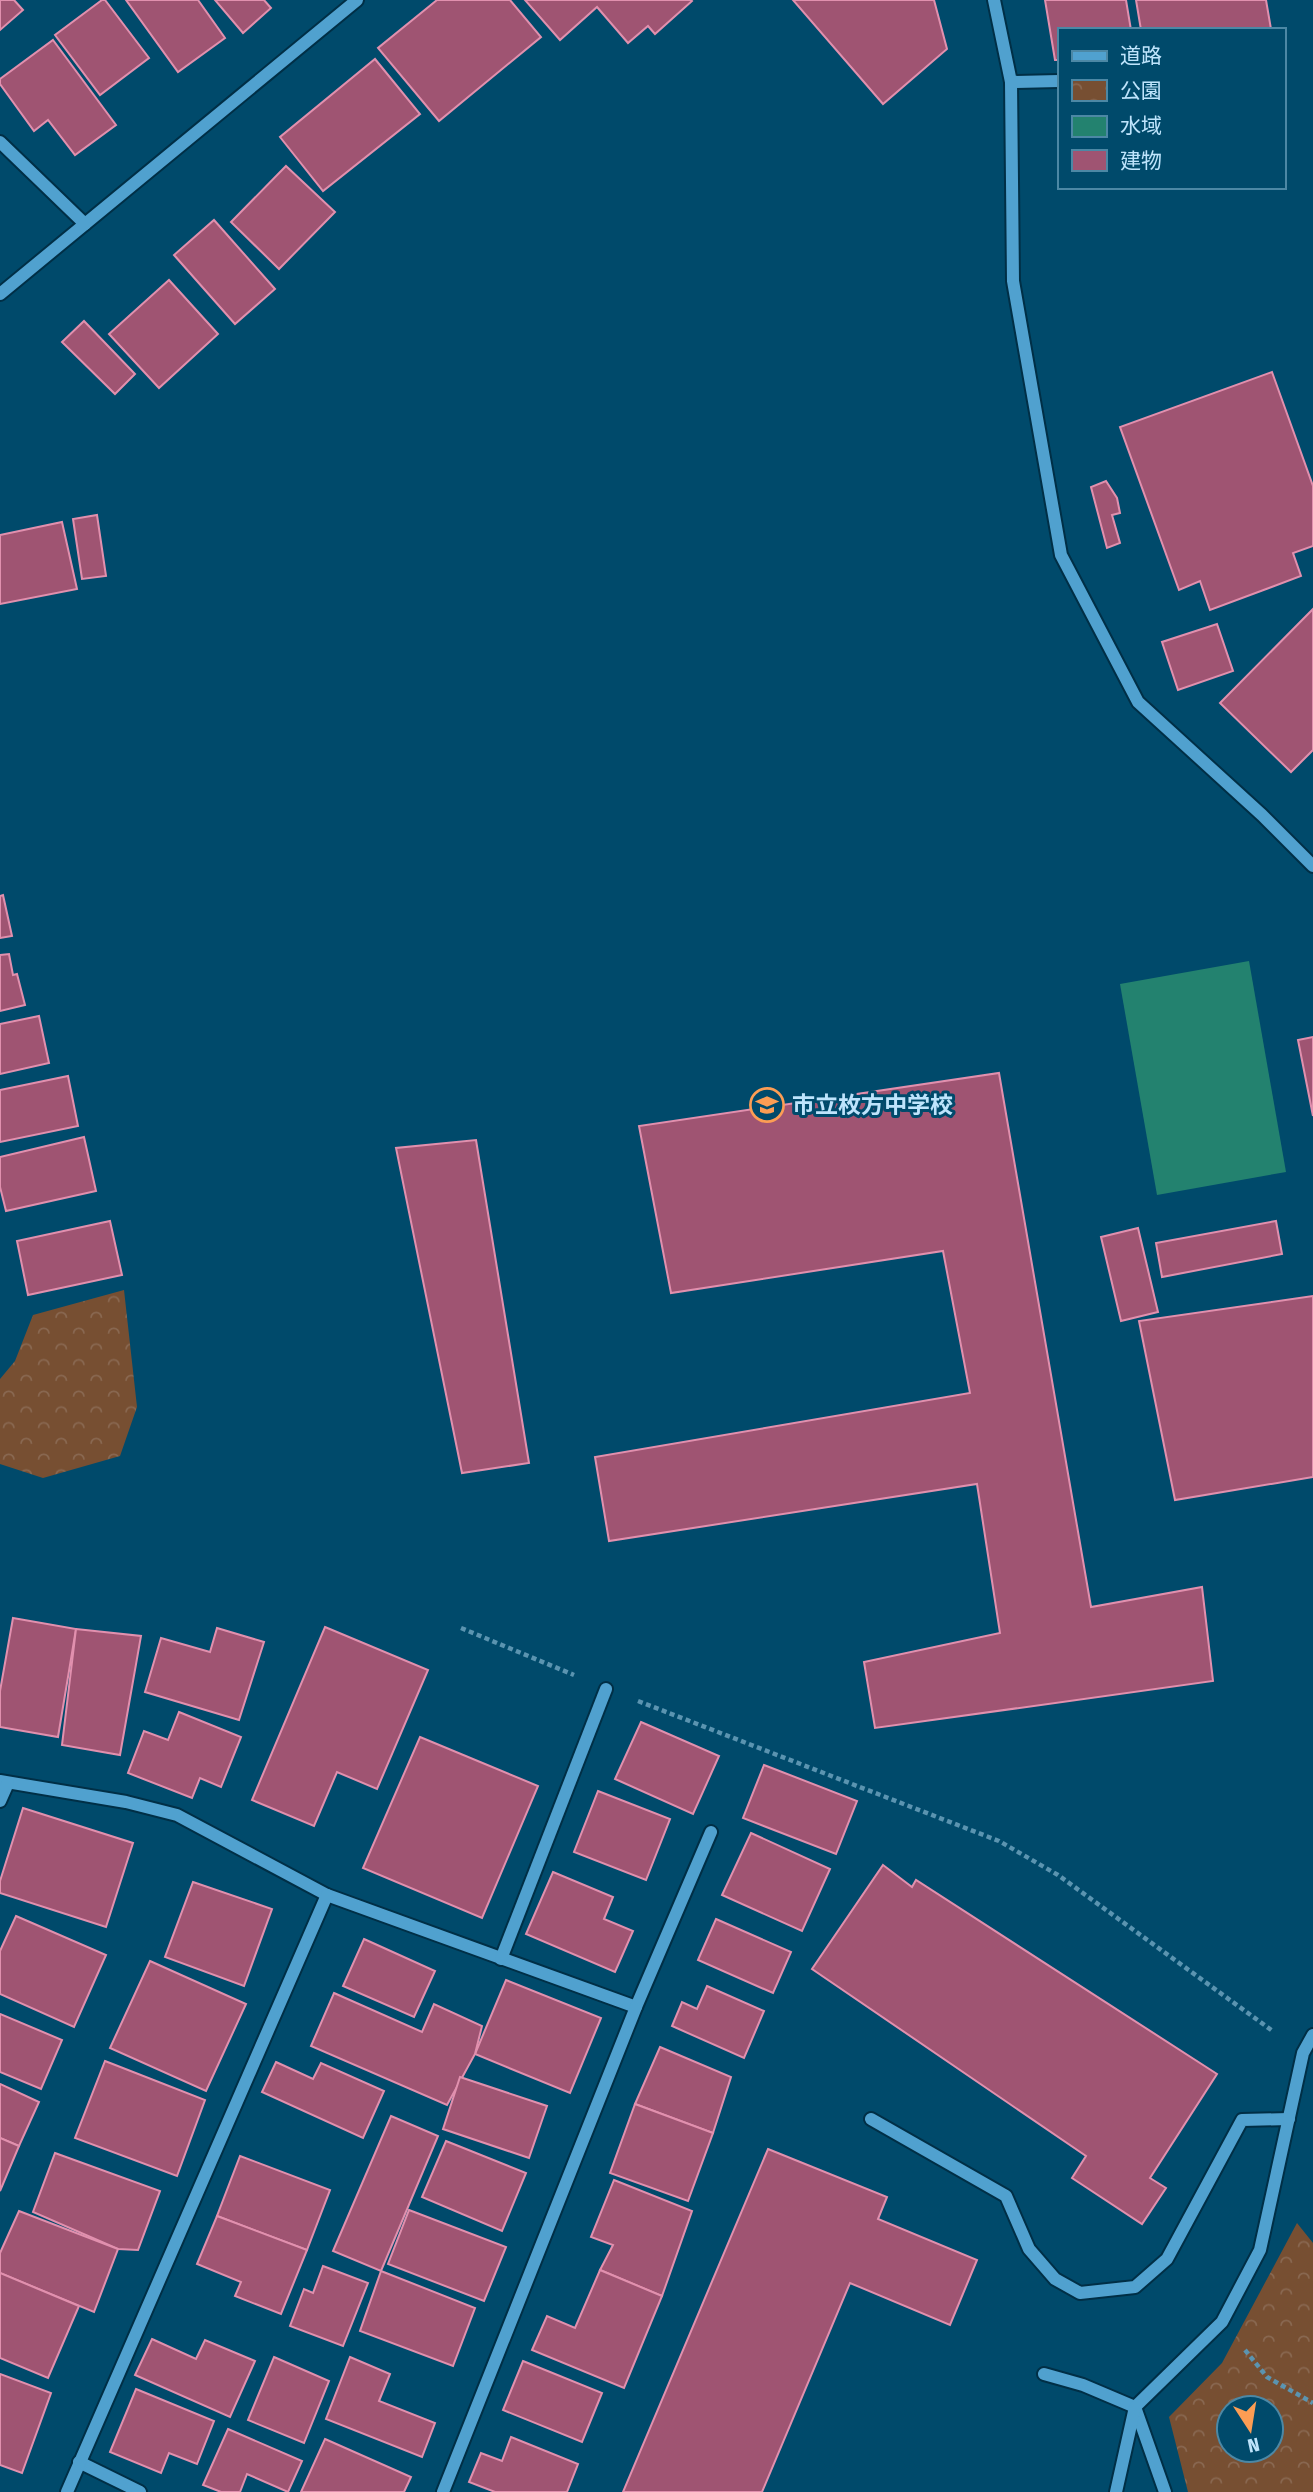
<svg xmlns="http://www.w3.org/2000/svg" width="1313" height="2492" font-family="'Fira Sans Condensed','Noto Sans JP',sans-serif">
	<style>
		.park { fill: url(#park-crowns); fill-rule: evenodd }
		.water { fill: #23826f }
		.building { fill: #9f5472; stroke: #e190ae; stroke-width: 2 }
		.lines { fill: none; stroke-linecap: round; stroke-linejoin: round }
		.minor-casing { stroke: #002f46; stroke-width: 16 }
		.path { stroke: #5b94b0; stroke-width: 4.5; stroke-dasharray: 5 3.5; stroke-linecap: butt }
		.minor { stroke: #50a1cf; stroke-width: 12 }
		.labels { text-anchor: middle; stroke-width: 6; stroke-linejoin: round; paint-order: stroke }
		.poi-label { font-size: 23px; font-weight: bold; fill: #bee4fc; stroke: #004a6b; text-anchor: start }
	</style>
	<defs>
		<pattern id="park-crowns" width="20" height="18" patternUnits="userSpaceOnUse" patternTransform="scale(1.75)"><rect width="20" height="18" fill="#774f32"/><path d="M2 6a3 3 0 1 1 6 0M12 15a3 3 0 1 1 6 0" fill="none" stroke="#896851"/></pattern>
	</defs>
	<rect width="100%" height="100%" fill="#004a6b"/>
	<g class="park">
		<polygon points="124,1290 137,1407 120,1456 43,1478 0,1464 0,1379 15,1361 33,1315"/>
		<path d="M1297 2223 1313 2243V2492H1188L1169 2417 1222 2363ZM1229 2408H1271V2450H1229Z"/>
	</g>
	<polygon class="water" points="1249,961 1286,1172 1157,1195 1120,984"/>
	<g class="building">
		<polygon points="0,0 14,0 23,10 0,30"/>
		<polygon points="102,0 105,0 149,58 100,95 55,35"/>
		<polygon points="126,0 198,0 225,38 178,72"/>
		<polygon points="215,0 264,0 271,8 243,33"/>
		<polygon points="437,0 510,0 541,37 439,121 378,48"/>
		<polygon points="525,0 691,0 692,1 655,34 648,26 628,43 597,7 560,40"/>
		<polygon points="793,0 934,0 947,49 883,104"/>
		<polygon points="1045,0 1126,0 1131,30 1059,30 1059,60 1055,60"/>
		<polygon points="1136,0 1266,0 1271,29 1141,30"/>
		<polygon points="53,40 116,125 75,155 48,120 34,131 0,84 0,79"/>
		<polygon points="375,59 420,114 323,191 280,137"/>
		<polygon points="286,166 335,212 279,269 231,222"/>
		<polygon points="214,220 275,289 235,324 174,255"/>
		<polygon points="169,280 218,334 159,388 109,334"/>
		<polygon points="84,321 135,374 115,394 62,342"/>
		<polygon points="1272,372 1313,486 1313,546 1293,553 1301,576 1210,610 1200,581 1179,590 1120,427"/>
		<polygon points="1106,481 1117,498 1120,513 1112,515 1120,543 1107,548 1091,487"/>
		<polygon points="97,515 106,576 82,579 73,519"/>
		<polygon points="62,522 77,589 0,604 0,535"/>
		<polygon points="1313,609 1313,750 1291,772 1220,703"/>
		<polygon points="1217,624 1233,671 1178,690 1162,642"/>
		<polygon points="3,895 12,936 0,938 0,896"/>
		<polygon points="9,954 13,975 17,974 25,1005 0,1011 0,955"/>
		<polygon points="39,1016 49,1063 0,1074 0,1024"/>
		<polygon points="1313,1037 1313,1116 1298,1040"/>
		<polygon points="999,1073 1091,1607 1202,1587 1213,1681 875,1728 864,1662 1000,1633 977,1484 609,1541 595,1457 970,1393 943,1251 671,1293 639,1126"/>
		<polygon points="68,1076 78,1126 0,1142 0,1090"/>
		<polygon points="84,1137 96,1191 6,1211 0,1187 0,1157"/>
		<polygon points="476,1140 529,1463 462,1473 396,1148"/>
		<polygon points="110,1221 122,1275 28,1295 17,1241"/>
		<polygon points="1276,1221 1282,1254 1162,1277 1156,1243"/>
		<polygon points="1138,1228 1158,1312 1121,1321 1101,1237"/>
		<polygon points="1313,1296 1313,1477 1175,1500 1139,1321"/>
		<polygon points="13,1618 76,1629 58,1737 0,1727 0,1691"/>
		<polygon points="325,1627 428,1670 377,1789 337,1772 314,1826 252,1800"/>
		<polygon points="217,1628 264,1642 239,1720 145,1692 161,1638 210,1652"/>
		<polygon points="76,1629 141,1636 120,1755 62,1745"/>
		<polygon points="179,1712 241,1737 221,1787 200,1778 192,1798 128,1773 144,1731 168,1740"/>
		<polygon points="641,1722 719,1756 693,1814 615,1779"/>
		<polygon points="420,1737 538,1786 482,1918 363,1868"/>
		<polygon points="764,1765 857,1801 836,1854 743,1818"/>
		<polygon points="598,1791 670,1819 646,1880 574,1852"/>
		<polygon points="23,1808 133,1843 106,1927 0,1893 0,1881"/>
		<polygon points="751,1833 830,1869 802,1931 722,1895"/>
		<polygon points="883,1865 912,1887 916,1880 1217,2074 1150,2178 1166,2188 1142,2224 1072,2178 1086,2156 812,1969"/>
		<polygon points="553,1872 613,1897 604,1919 633,1931 615,1972 526,1934"/>
		<polygon points="193,1882 272,1909 244,1986 165,1957"/>
		<polygon points="16,1916 106,1955 74,2027 0,1994 0,1951"/>
		<polygon points="716,1919 791,1952 773,1993 698,1960"/>
		<polygon points="364,1939 435,1971 414,2017 343,1986"/>
		<polygon points="150,1961 246,2004 206,2091 110,2048"/>
		<polygon points="506,1980 601,2018 570,2093 475,2054"/>
		<polygon points="707,1986 764,2011 744,2058 672,2026 682,2002 697,2009"/>
		<polygon points="334,1993 422,2032 434,2004 482,2026 475,2054 447,2105 311,2046"/>
		<polygon points="0,2014 62,2040 41,2089 0,2072"/>
		<polygon points="660,2047 731,2077 713,2133 635,2104"/>
		<polygon points="105,2061 205,2100 177,2176 75,2138"/>
		<polygon points="276,2062 313,2079 321,2063 384,2091 363,2138 262,2092"/>
		<polygon points="460,2077 547,2106 529,2158 443,2129"/>
		<polygon points="0,2084 39,2102 19,2146 0,2138"/>
		<polygon points="635,2104 713,2133 688,2201 610,2173"/>
		<polygon points="391,2116 438,2136 381,2271 333,2251"/>
		<polygon points="0,2138 19,2146 0,2191"/>
		<polygon points="446,2141 526,2173 502,2231 422,2197"/>
		<polygon points="768,2149 887,2197 878,2219 977,2260 950,2325 850,2283 762,2492 623,2492"/>
		<polygon points="55,2153 160,2191 138,2250 118,2249 33,2212"/>
		<polygon points="240,2156 330,2190 307,2250 217,2216"/>
		<polygon points="614,2180 692,2211 662,2296 600,2270 613,2245 591,2237"/>
		<polygon points="409,2210 506,2247 484,2301 388,2264"/>
		<polygon points="19,2211 118,2249 94,2312 0,2273 0,2253"/>
		<polygon points="217,2216 307,2250 281,2314 235,2296 241,2282 197,2264"/>
		<polygon points="323,2266 368,2283 343,2346 290,2326 304,2289 313,2293"/>
		<polygon points="600,2270 662,2296 624,2388 532,2350 547,2316 575,2328"/>
		<polygon points="381,2271 475,2308 453,2366 360,2331"/>
		<polygon points="0,2273 79,2306 48,2378 0,2358"/>
		<polygon points="152,2339 196,2359 205,2340 255,2361 230,2417 135,2375"/>
		<polygon points="274,2357 329,2381 304,2443 248,2420"/>
		<polygon points="350,2357 390,2374 379,2401 435,2423 422,2457 326,2419"/>
		<polygon points="523,2361 602,2393 582,2442 503,2410"/>
		<polygon points="0,2374 51,2393 22,2473 0,2465"/>
		<polygon points="136,2389 214,2421 197,2464 169,2453 161,2473 110,2452"/>
		<polygon points="228,2429 302,2461 288,2492 247,2474 240,2492 221,2492 203,2485"/>
		<polygon points="511,2437 578,2464 567,2492 495,2492 469,2482 481,2453 502,2461"/>
		<polygon points="325,2439 411,2477 404,2492 301,2492"/>
	</g>
	<g class="lines">
		<g class="minor-casing">
			<g id="minor">
				<polyline points="994,0 1011,82 1013,281 1061,555 1138,702 1262,815 1313,866"/>
				<polyline points="1011,82 1059,81"/>
				<polyline points="0,142 85,224"/>
				<polyline points="0,294 357,0"/>
				<polyline points="0,1781 126,1802 177,1815 327,1895 636,2007"/>
				<polyline points="0,1801 8,1783"/>
				<polyline points="501,1959 606,1689"/>
				<polyline points="871,2119 1006,2196 1029,2249 1055,2279 1080,2293 1135,2287 1167,2259 1242,2120 1289,2119"/>
				<polyline points="1044,2374 1083,2385 1135,2407 1165,2492"/>
				<polyline points="79,2462 140,2492"/>
				<polyline points="67,2492 327,1895"/>
				<polyline points="443,2492 636,2007 711,1832"/>
				<polyline points="1116,2492 1135,2407 1222,2322 1260,2250 1303,2053 1313,2035"/>
			</g>
		</g>
		<g class="path">
			<polyline points="461,1628 574,1675"/>
			<polyline points="638,1701 999,1841 1058,1875 1274,2032"/>
			<polyline points="1245,2350 1267,2377 1313,2403"/>
		</g>
		<use href="#minor" class="minor"/>
	</g>
	<defs>
		<g id="school-ring" transform="scale(1.75)"><circle r="9.5" fill="#004a6b" stroke="#fc9d54" stroke-width="1.5"/><path d="M0-5L7-2L0 1L-7-2ZM-4 1L0 2.5L4 1V4Q0 6-4 4Z" fill="#fc9d54"/></g>
	</defs>
	<g fill-rule="evenodd">
		<use href="#school-ring" x="767" y="1105"/>
	</g>
	<g class="labels">
		<g class="poi-label">
			<text x="792" y="1113">市立枚方中学校</text>
		</g>
	</g>
	<rect x="1058" y="28" width="228" height="161" fill="#004a6b" stroke="#4c88a5" stroke-width="2"/>
	<rect x="1072" y="51" width="35" height="10" fill="#50a1cf" stroke="#4c88a5" stroke-width="2"/>
	<text x="1120" y="63" font-size="21" fill="#bee4fc">道路</text>
	<rect x="1072" y="80" width="35" height="21" fill="url(#park-crowns)" stroke="#4c88a5" stroke-width="2"/>
	<text x="1120" y="98" font-size="21" fill="#bee4fc">公園</text>
	<rect x="1072" y="116" width="35" height="21" fill="#23826f" stroke="#4c88a5" stroke-width="2"/>
	<text x="1120" y="133" font-size="21" fill="#bee4fc">水域</text>
	<rect x="1072" y="150" width="35" height="21" fill="#9f5472" stroke="#4c88a5" stroke-width="2"/>
	<text x="1120" y="168" font-size="21" fill="#bee4fc">建物</text>
	<g transform="translate(1250 2429) rotate(168)"><circle r="33" fill="#004a6b" stroke="#4c88a5" stroke-width="2"/>
	<path d="M0-5L12 26L0 18L-12 26Z" fill="#fc9d54"/>
	<text y="-10" font-size="19" font-weight="bold" text-anchor="middle" fill="#bee4fc">N</text>
	</g>
</svg>
